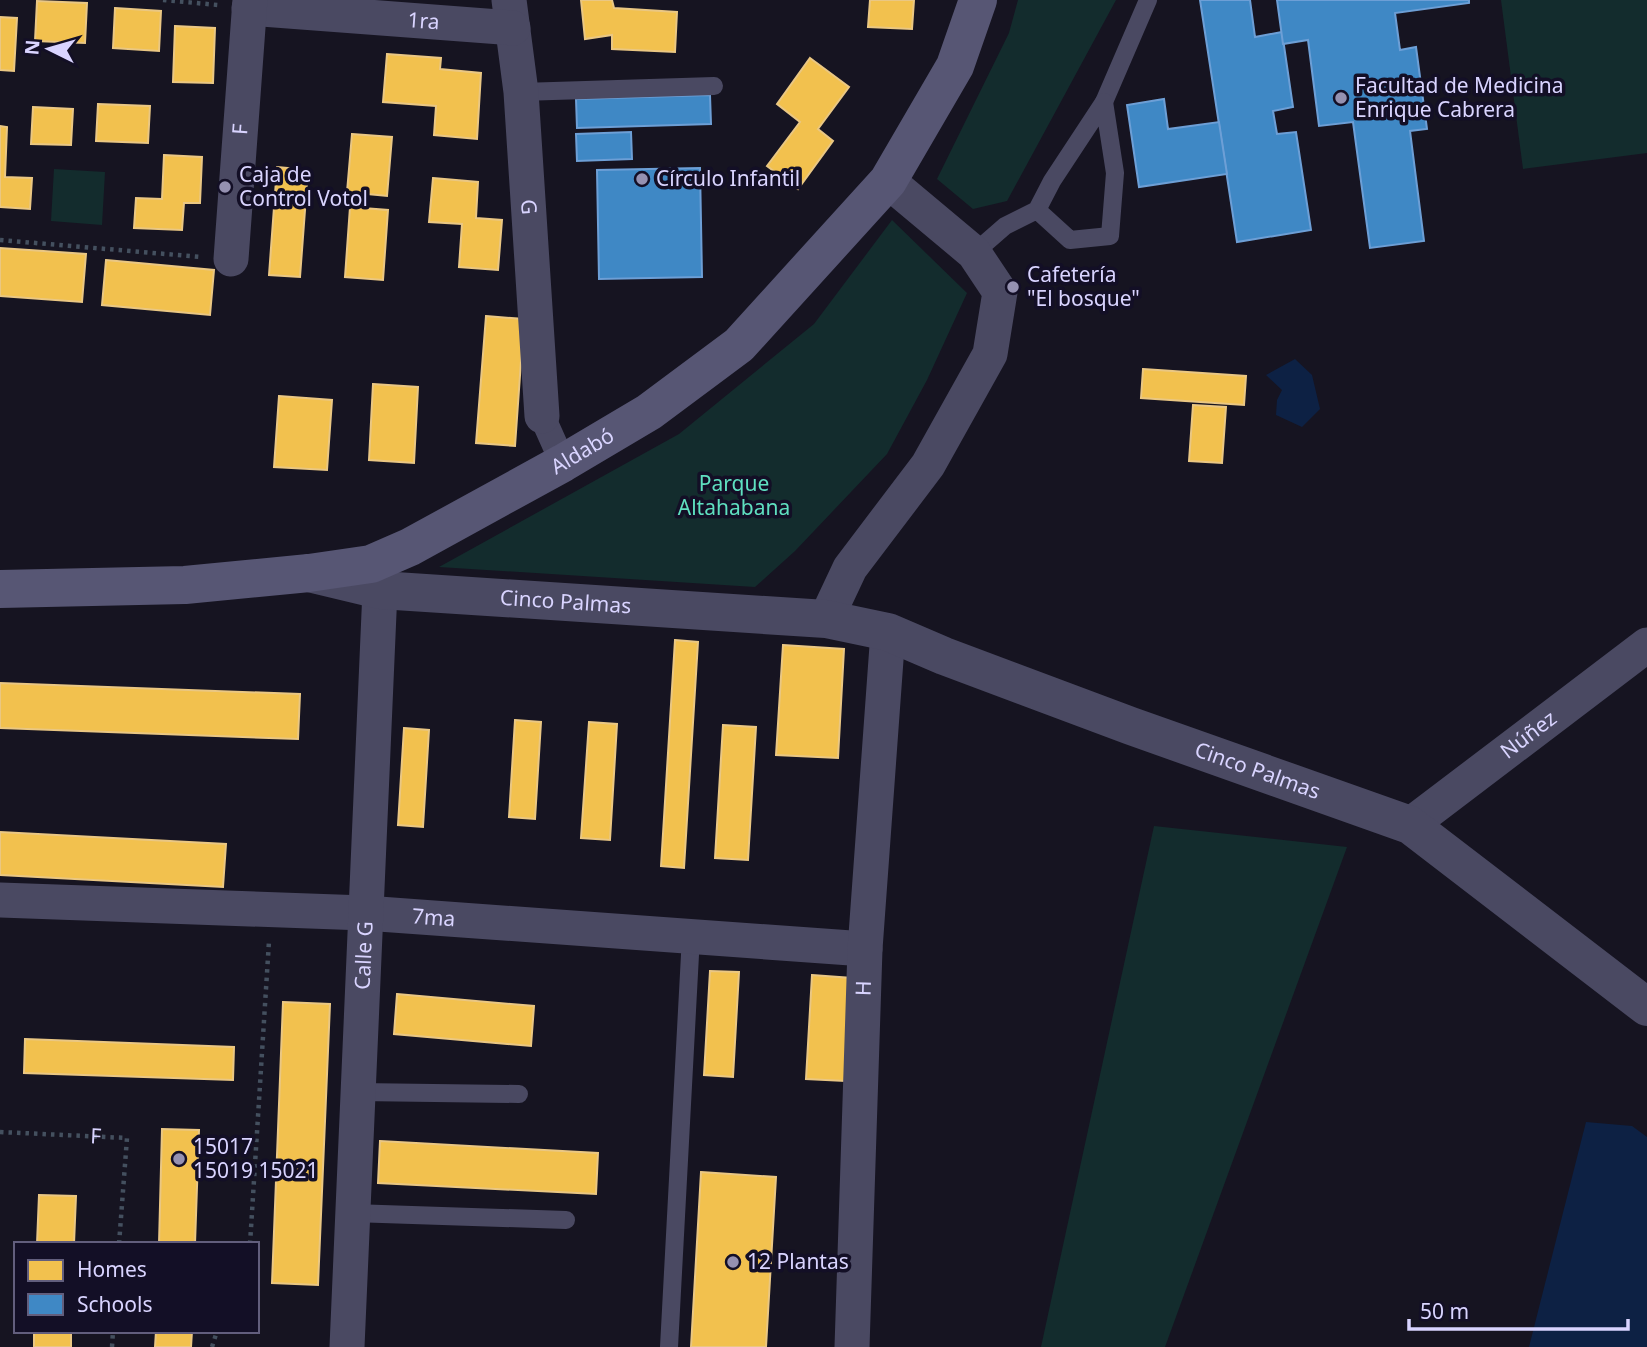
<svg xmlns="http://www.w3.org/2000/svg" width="1647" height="1347" font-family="'Noto Sans',sans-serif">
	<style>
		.green { fill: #132c2d }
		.water { fill: #0d2144 }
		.homes { fill: #f2c14e; stroke: #eac783; stroke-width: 2 }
		.schools { fill: #3f88c5; stroke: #6d9fd6; stroke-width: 2 }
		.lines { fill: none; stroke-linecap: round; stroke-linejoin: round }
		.path { stroke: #44505f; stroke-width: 4.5; stroke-dasharray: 3.5 5; stroke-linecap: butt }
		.service { stroke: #4a4962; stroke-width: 18 }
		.pedestrian { stroke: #4a4962; stroke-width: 26 }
		.minor { stroke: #4a4962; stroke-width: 35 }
		.tertiary { stroke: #4a4962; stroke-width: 38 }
		.secondary { stroke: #575674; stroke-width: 38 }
		.poi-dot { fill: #9591b1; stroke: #130f26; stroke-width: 2.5 }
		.labels { text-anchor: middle; stroke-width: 7; stroke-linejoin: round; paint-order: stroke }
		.street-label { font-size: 21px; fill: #d9d4ff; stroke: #130f26 }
		.poi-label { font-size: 21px; fill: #d9d4ff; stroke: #130f26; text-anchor: start }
		.park-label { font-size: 21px; fill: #5fe0c0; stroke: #130f26 }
	</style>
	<rect width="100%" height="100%" fill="#161421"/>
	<g class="green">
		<polygon points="1018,0 1116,0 1007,201 973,209 937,179 1009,33"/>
		<polygon points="1501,0 1647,0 1647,153 1523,169"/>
		<polygon points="54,169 105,172 102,225 51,221"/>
		<polygon points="892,220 967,293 927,380 887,454 795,551 755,587 439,567 679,434 814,324"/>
		<polygon points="1154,826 1347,847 1165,1347 1041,1347"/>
	</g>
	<g class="water">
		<polygon points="1295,359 1312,375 1320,409 1302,427 1276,415 1277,400 1282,390 1266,375"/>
		<polygon points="1586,1122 1632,1126 1647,1137 1647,1347 1529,1347"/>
	</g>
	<g class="homes">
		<polygon points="581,0 612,0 614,8 677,12 675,52 612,49 612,35 585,39"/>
		<polygon points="870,0 914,0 912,29 868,27"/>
		<polygon points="37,1 87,3 85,43 35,41"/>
		<polygon points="115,8 161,11 159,51 113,48"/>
		<polygon points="0,17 17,18 14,71 0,70"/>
		<polygon points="175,26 215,28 213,83 173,82"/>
		<polygon points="387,54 441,58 440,69 481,73 477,139 434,135 436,106 383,102"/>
		<polygon points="810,58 849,87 818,129 833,141 798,189 767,166 800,122 777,104"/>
		<polygon points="98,104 150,106 148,143 96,141"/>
		<polygon points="33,107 73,109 71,145 31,144"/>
		<polygon points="0,126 7,127 5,177 32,178 30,209 0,207"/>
		<polygon points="352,134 392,137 387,196 347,192"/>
		<polygon points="164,155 202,157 200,203 184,203 182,230 134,228 136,198 162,199"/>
		<polygon points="277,167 308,170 300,277 269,275"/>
		<polygon points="433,178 478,182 476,218 502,220 498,270 459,267 462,224 429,222"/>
		<polygon points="350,207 388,210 383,280 345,277"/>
		<polygon points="0,248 86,254 82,302 0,296"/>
		<polygon points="106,260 214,270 210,315 102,305"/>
		<polygon points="486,316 524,319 515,446 476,443"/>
		<polygon points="1143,369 1246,376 1244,405 1141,398"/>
		<polygon points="373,384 418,387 414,463 369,460"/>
		<polygon points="279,396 332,400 327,470 274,467"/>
		<polygon points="1193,405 1226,407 1222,463 1189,461"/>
		<polygon points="675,640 698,642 684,868 661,866"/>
		<polygon points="783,645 844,649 838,758 776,755"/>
		<polygon points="0,683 300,694 298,739 0,728"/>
		<polygon points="515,720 541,722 535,819 509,817"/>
		<polygon points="589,722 617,724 610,840 581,838"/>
		<polygon points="723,725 756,727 748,860 715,858"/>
		<polygon points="404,728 429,730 423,827 398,825"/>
		<polygon points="0,832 226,844 223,887 0,875"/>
		<polygon points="710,971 739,972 733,1077 704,1075"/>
		<polygon points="812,975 852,978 845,1081 806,1079"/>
		<polygon points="397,994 534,1006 531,1046 394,1034"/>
		<polygon points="283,1002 330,1004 318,1285 272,1283"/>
		<polygon points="25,1039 234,1047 233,1080 24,1073"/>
		<polygon points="162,1129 199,1130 195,1244 159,1244"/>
		<polygon points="380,1141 598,1153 596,1194 378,1183"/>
		<polygon points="701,1172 776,1177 766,1347 691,1347"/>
		<polygon points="39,1195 76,1196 74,1244 37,1244"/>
		<rect x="34" y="1331" width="37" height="16"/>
		<polygon points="156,1331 192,1331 191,1347 155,1347"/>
	</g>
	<g class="schools">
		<polygon points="1200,0 1250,0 1255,37 1282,32 1293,107 1273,111 1277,134 1296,132 1311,230 1237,242"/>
		<polygon points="1277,0 1469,0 1469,3 1395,13 1400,50 1416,47 1427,129 1410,131 1424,241 1370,248 1353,122 1319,126 1308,40 1283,44"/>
		<polygon points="710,95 711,124 577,128 576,99"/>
		<polygon points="1164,99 1168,129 1219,122 1227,174 1139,187 1127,105"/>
		<polygon points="631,132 632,159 577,161 576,134"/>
		<polygon points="700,168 702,277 599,279 597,170"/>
	</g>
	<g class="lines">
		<g class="path">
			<polyline points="163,0 218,5"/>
			<polyline points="0,240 201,257"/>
			<path id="s1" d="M0 1132 127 1138 119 1244"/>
			<polyline points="250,1244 269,941"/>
			<polyline points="112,1347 113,1331"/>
			<polyline points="212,1347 217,1331"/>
		</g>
		<g class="service">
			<polyline points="521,92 714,86"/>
			<polyline points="1104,102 1148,0"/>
			<polyline points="974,253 1005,226 1037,210 1070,240 1110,236 1115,173 1104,102 1052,181 1037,210"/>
			<polyline points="358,1092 519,1094"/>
			<polyline points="352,1213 566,1220"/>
			<polyline points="669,1347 691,936"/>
		</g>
		<polyline class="pedestrian" points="542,416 563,463"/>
		<g class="minor">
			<path id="s2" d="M509 0 521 92 542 416"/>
			<path id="s3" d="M249 8 513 28"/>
			<path id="s4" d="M231 259 250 0"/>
			<polyline points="826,619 850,568 928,465 990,354 1000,292 974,253 888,181"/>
			<path id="s5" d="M1410 825 1647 645"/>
			<path id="s6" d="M0 900 365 913 865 949"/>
			<path id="s7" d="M347 1347 380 590 371 565"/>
			<path id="s8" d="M852 1347 865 949 888 632"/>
		</g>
		<path class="tertiary" id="s9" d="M309 573 380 590 826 619 888 632 944 656 1131 726 1410 825 1647 1007"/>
		<path class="secondary" id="s10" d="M0 589 185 585 309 573 371 564 410 547 563 463 649 412 739 345 888 181 955 66 978 0"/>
	</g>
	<g class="poi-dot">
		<circle cx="1341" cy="98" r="7"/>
		<circle cx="642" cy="179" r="7"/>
		<circle cx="225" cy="187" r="7"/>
		<circle cx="1013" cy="287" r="7"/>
		<circle cx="179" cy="1159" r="7"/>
		<circle cx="733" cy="1262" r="7"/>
	</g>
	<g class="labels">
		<g class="street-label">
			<text dy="7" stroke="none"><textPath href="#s3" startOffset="175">1ra</textPath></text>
			<text dy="7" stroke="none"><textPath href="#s4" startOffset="130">F</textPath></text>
			<text dy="7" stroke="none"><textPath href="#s2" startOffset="208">G</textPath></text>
			<text dy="7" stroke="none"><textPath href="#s10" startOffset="612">Aldabó</textPath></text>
			<text dy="7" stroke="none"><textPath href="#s9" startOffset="259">Cinco Palmas</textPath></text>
			<text dy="7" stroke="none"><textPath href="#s5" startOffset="149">Núñez</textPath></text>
			<text dy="7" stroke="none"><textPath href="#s9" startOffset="978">Cinco Palmas</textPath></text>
			<text dy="7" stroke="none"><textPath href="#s6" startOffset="434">7ma</textPath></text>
			<text dy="7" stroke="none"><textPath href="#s7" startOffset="392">Calle G</textPath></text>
			<text dy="7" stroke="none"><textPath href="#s8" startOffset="359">H</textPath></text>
			<text dy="7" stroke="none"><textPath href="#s1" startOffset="96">F</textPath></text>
		</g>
		<g class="poi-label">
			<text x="1355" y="93">Facultad de Medicina<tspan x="1355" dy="24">Enrique Cabrera</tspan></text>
			<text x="239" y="182">Caja de<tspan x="239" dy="24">Control Votol</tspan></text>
			<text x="656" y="186">Círculo Infantil</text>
			<text x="1027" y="282">Cafetería<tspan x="1027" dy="24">"El bosque"</tspan></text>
			<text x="193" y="1154">15017<tspan x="193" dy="24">15019 15021</tspan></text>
			<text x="747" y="1269">12 Plantas</text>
		</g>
		<g class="park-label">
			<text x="734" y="491">Parque<tspan x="734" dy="24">Altahabana</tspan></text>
		</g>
	</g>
	<rect x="14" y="1242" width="245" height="91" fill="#130f26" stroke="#625e7d" stroke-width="2"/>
	<rect x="28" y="1260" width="35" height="21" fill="#f2c14e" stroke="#625e7d" stroke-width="2"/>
	<text x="77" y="1277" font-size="21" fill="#d9d4ff">Homes</text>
	<rect x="28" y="1294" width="35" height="21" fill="#3f88c5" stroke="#625e7d" stroke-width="2"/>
	<text x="77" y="1312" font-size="21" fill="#d9d4ff">Schools</text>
	<g transform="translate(49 49) rotate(275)" stroke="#130f26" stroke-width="5" paint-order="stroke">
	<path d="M0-5L12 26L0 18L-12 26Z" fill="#d9d4ff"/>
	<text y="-10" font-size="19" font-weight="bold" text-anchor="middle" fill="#d9d4ff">N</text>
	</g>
	<path d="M1409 1319v10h219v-10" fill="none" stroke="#d9d4ff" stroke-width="3.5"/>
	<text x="1420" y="1319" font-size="21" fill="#d9d4ff" stroke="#130f26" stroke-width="5" paint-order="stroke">50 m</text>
</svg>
